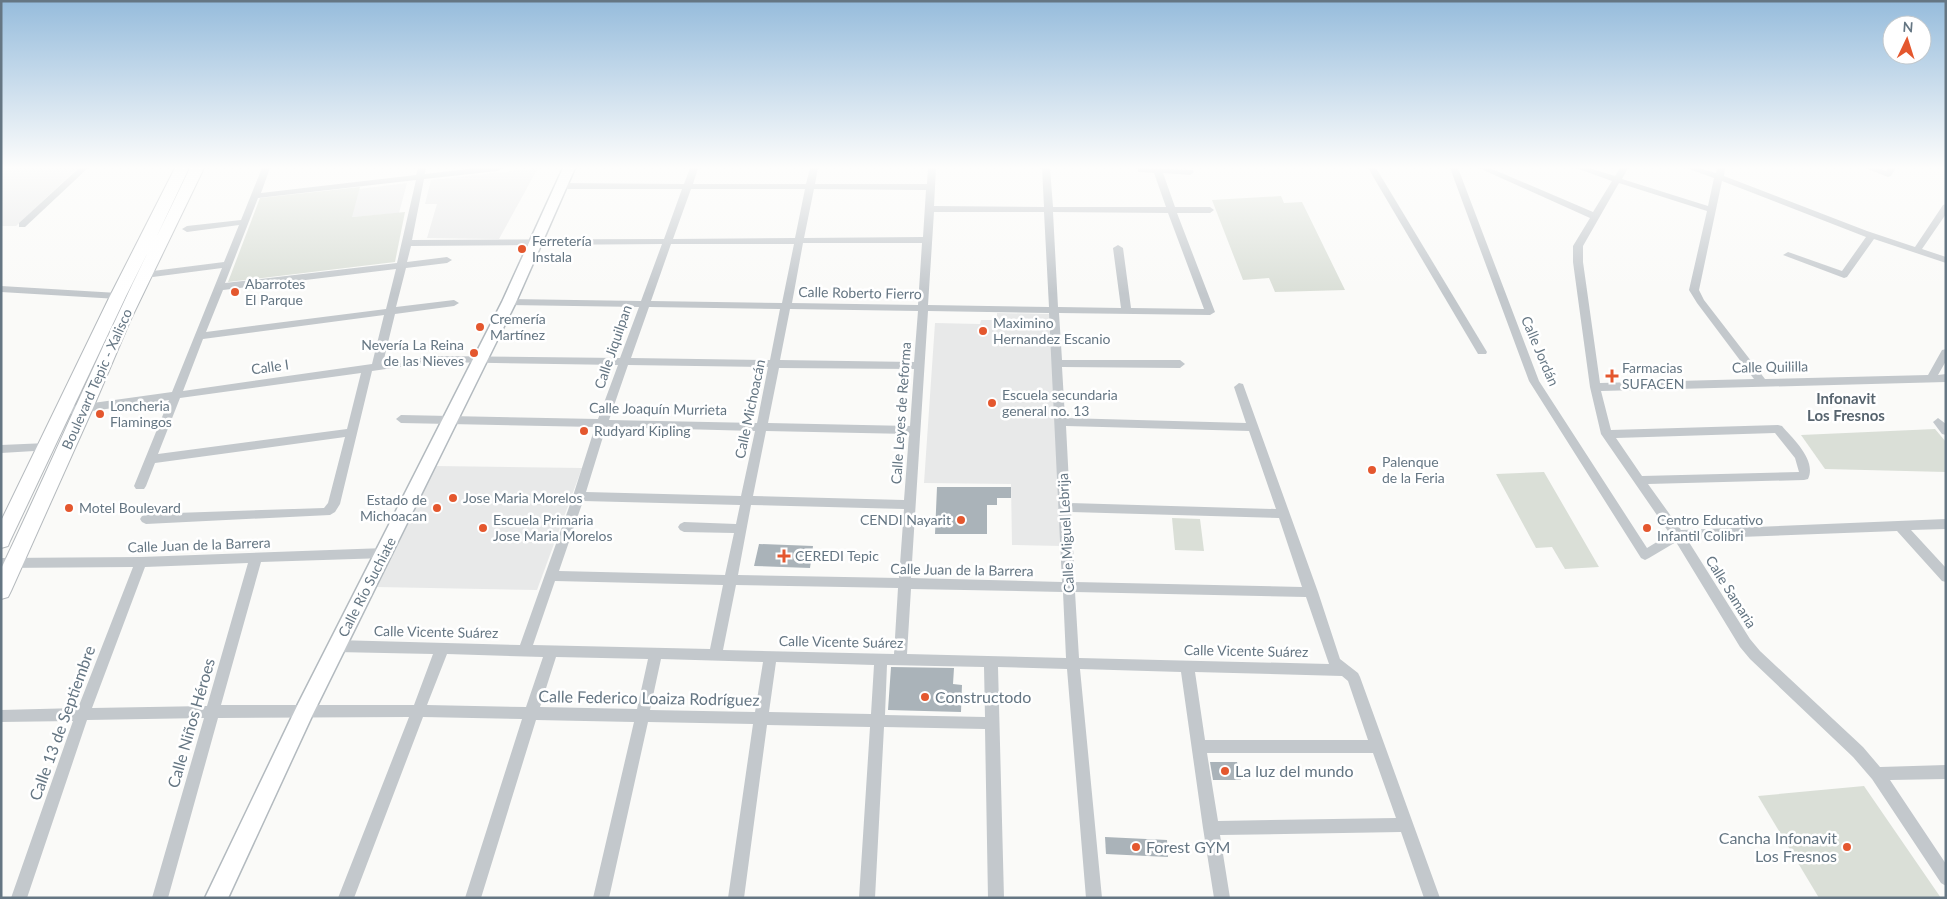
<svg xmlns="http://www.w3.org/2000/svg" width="1947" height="899" font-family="Lato,sans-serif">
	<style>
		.built { fill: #e8e9e9 }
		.green { fill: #dadfd7 }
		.building { fill: #aab3b9 }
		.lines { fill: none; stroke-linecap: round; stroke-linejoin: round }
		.secondary-casing { stroke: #b3babf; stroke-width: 3 }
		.primary-casing { stroke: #b5babe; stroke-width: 2 }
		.minor { fill: #c3c8cc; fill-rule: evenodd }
		.secondary { fill: #fff; fill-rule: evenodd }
		.primary { fill: #fff; fill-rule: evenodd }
		.poi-dot { fill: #e4572e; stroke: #fff; stroke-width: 2 }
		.labels { text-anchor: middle; stroke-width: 5; stroke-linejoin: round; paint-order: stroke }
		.poi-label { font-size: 14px; fill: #657683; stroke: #fff; text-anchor: start }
		.street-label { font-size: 14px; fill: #657683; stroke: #fff }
		.neighbourhood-label { font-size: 15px; font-weight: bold; fill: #57646e; stroke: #fff }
		.near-poi-label { font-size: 16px; fill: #657683; stroke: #fff; text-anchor: start }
		.near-street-label { font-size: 16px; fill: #657683; stroke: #fff }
	</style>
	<rect width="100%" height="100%" fill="#fafaf8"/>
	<g class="built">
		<polygon points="1,168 78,168 16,226 1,226"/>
		<polygon points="538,168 499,239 427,238 437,204 425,204 431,180"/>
		<polygon points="407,183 399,213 351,217 359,189"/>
		<polygon points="997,313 1050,314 1061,546 1012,545 1011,484 924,483 935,323 980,324 981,320 997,320"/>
		<polygon points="436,466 582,468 537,590 377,587"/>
	</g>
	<g class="green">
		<polygon points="360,187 352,217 405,212 395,262 228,282 260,198"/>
		<polygon points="1281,196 1284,203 1302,202 1345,290 1275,292 1269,278 1243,280 1212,200"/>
		<polygon points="1935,429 1946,442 1946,472 1825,469 1801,435"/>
		<polygon points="1544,472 1599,567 1565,569 1552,547 1536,548 1496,474"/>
		<polygon points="1172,518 1200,519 1204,551 1175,550"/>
		<polygon points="1864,786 1941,898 1819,898 1758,796"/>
	</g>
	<g class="building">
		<polygon points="937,487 1011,487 1011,498 997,498 997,505 987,505 987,534 935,534"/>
		<polygon points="759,544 813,546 810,568 754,566"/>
		<polygon points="891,667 954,668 953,684 962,685 961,712 888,710"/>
		<polygon points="1210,762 1237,762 1241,780 1213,780"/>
		<polygon points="1105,837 1167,840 1168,857 1106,854"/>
	</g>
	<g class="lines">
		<g class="secondary-casing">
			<polygon id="secondary" points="563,168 575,168 516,302 312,716 228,898 205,898 298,704 502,302"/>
		</g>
		<g class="primary-casing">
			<path id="primary" d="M175 168H189L156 238 190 168H204L130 321 93 408 11 591 8 597 1 599V569C51 464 97 356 148 252L126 296 10 541 8 546 1 548V521L110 296Z"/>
		</g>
		<g class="minor">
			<polygon points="79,168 88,168 25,227 19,227 19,223"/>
			<path d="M262 168H270L261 193 416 175 418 168H426L425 174 475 168H502L498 171 424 179 412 240 664 239 682 189H561L557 186 561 183 684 184 690 168H698L693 184H806L810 168H818L815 184H927L928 168H936L934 206 1044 207 1042 168H1050L1053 207H1166L1154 173 1138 172V168L1193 170 1194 172 1190 175 1163 173 1175 207H1210L1214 210 1210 213H1177L1215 312 1210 315 1059 313 1062 360H1180L1185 364 1180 368 1062 367 1065 418 1246 423 1234 387 1239 383 1243 384 1318 592 1340 659 1358 673 1360 677 1440 898H1424L1401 832 1220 835 1230 898H1214L1203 828 1181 672 1080 669 1102 898H1086L1067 669 998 667 1004 898H988L985 729 884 727 875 898H859L870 727 767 725 744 898H728L753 724 648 722 609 898H593L634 722 536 720 481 898H465L522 719 423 717 354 898H338L409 717 218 718 168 898H152L204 718 87 720 27 898H11L73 721 1 722V710L78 708 133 567 1 568V558L141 557 385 548 389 550 391 553 389 556 385 558 261 562 221 705H414L433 654 336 652 331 650 329 646 331 642 336 640 520 645 573 496 595 427 401 423 396 419 401 415 598 419 618 365 435 362 372 371 340 504 335 512 330 515 146 524 142 522 140 519 142 516 146 514 324 508 328 503 345 437 155 463 146 486 144 489H136L134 486 169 400 64 415 59 411 64 407 172 392 222 268 145 278 140 275 145 272 224 262 239 225 187 232 182 229 187 226 241 220ZM416 180 397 263 225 283 258 198ZM691 189H805L795 238 673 239ZM814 189 926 190 923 237 804 238ZM934 212H1044L1049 307 928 305ZM1053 212 1168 213 1204 309 1131 308 1123 248 1118 245 1113 248 1121 308 1058 307ZM803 243H922L918 305 792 303ZM662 244 641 301 509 299 504 302 509 305 639 307 620 358 435 356 383 363 395 314 454 306 459 303 454 300 396 307 406 268 447 263 452 260 447 257 407 262 411 246ZM671 244H794L782 303 651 301ZM396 269 386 309 206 332 223 290ZM649 307 780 309 770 360 631 358ZM790 309 918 311 914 362 780 360ZM928 311 1049 313 1062 582 911 578ZM384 315 372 364 183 391 203 339ZM628 365 768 367 757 423 609 420ZM779 368 914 369 910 426 768 423ZM361 373 347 429 158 454 180 398ZM1066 426 1249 431 1276 509 1070 503ZM606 427 755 431 741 496 586 492ZM766 431 909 434 904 500 753 496ZM583 501 740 505 736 524 684 522 680 524 678 527 680 530 684 532 734 533 725 575 559 571ZM751 505 904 509 899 578 738 575ZM1071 512 1279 518 1302 587 1075 582ZM248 563 207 706 92 708 145 567ZM555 581 723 585 710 649 533 645ZM736 585 898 588 894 654 723 650ZM911 589 1063 592 1066 658 907 654ZM1075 592 1306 597 1329 664 1079 658ZM447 654 543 657 526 707 427 705ZM556 657 648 659 637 709 540 707ZM661 659 763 662 755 712 650 710ZM776 662 874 665 871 714 769 712ZM887 665 984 667 985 717 885 715ZM1195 672 1342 676 1348 681 1368 740H1205ZM1207 753H1373L1396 818 1218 821Z"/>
			<polygon points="1368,168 1376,168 1487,352 1486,354 1478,354"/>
			<path d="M1450 168H1458L1539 381 1647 548 1670 534 1601 434 1590 387 1573 262V246L1590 218 1479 168H1490L1593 212 1612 181 1576 168H1589L1615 176 1620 168H1628L1622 179 1708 206 1714 178 1686 168H1699L1716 173 1717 168H1725L1724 176 1867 231 1915 247 1943 205 1946 204V214L1922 249 1946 257V263L1874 239 1847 277 1844 278 1783 255 1788 252 1791 253 1842 271 1866 237 1722 181 1699 290 1704 300 1765 379 1928 375 1942 350 1946 349V361L1938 375 1946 374V382L1601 391 1611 430 1778 425 1782 426C1793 439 1817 460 1808 479L1804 480 1648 484 1681 530 1946 519V529L1911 530 1946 568V582L1942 581 1897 531 1687 539 1750 639 1760 651 1863 747 1880 767 1946 765V779L1890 780 1946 864V886L1941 883 1872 779 1853 757 1750 659 1740 647 1676 542 1649 558 1645 560 1641 558 1529 381ZM1619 183 1707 211 1689 290 1697 303 1754 379 1600 383 1583 262V246ZM1775 433 1795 458 1799 472 1642 476 1616 438Z"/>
			<polygon points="1865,168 1878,168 1886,171 1888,168 1896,168 1891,176 1888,177"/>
			<polygon points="1,286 118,293 123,296 118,299 1,292"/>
			<polygon points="1938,418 1946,424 1946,435 1942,434 1933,422"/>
			<polygon points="47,443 51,444 53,447 51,450 1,453 1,445"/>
		</g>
		<use href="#secondary" class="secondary"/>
		<use href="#primary" class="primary"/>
	</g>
	<linearGradient id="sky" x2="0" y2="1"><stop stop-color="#96bcdc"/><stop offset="0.57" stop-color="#fdfdfc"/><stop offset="1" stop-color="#fdfdfc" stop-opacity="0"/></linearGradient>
	<rect width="1947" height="294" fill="url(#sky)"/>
	<g class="poi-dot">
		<circle cx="522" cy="249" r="5"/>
		<circle cx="235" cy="292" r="5"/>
		<circle cx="480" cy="327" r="5"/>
		<circle cx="983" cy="331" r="5"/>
		<circle cx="474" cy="353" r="5"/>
		<path d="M1609.5 368.5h5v5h5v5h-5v5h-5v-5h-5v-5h5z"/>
		<circle cx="992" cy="403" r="5"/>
		<circle cx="100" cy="414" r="5"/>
		<circle cx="584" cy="431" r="5"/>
		<circle cx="1372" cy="470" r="5"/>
		<circle cx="453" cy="498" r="5"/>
		<circle cx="69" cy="508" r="5"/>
		<circle cx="437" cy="508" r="5"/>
		<circle cx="961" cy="520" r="5"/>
		<circle cx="483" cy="528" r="5"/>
		<circle cx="1647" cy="528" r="5"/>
		<path d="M781.5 548.5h5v5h5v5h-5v5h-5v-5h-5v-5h5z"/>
		<circle cx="925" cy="697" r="5"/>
		<circle cx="1225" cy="771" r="5"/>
		<circle cx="1136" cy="847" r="5"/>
		<circle cx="1847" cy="847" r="5"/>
	</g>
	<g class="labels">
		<g class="poi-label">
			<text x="532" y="246">Ferretería<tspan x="532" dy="16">Instala</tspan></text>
			<text x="245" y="289">Abarrotes<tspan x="245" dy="16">El Parque</tspan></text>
			<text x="490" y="324">Cremería<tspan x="490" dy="16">Martínez</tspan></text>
			<text x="993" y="328">Maximino<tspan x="993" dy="16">Hernandez Escanio</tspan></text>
			<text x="464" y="350" text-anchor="end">Nevería La Reina<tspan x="464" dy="16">de las Nieves</tspan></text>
			<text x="1622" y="373">Farmacias<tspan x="1622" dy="16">SUFACEN</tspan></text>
			<text x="1002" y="400">Escuela secundaria<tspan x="1002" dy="16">general no. 13</tspan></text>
			<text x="110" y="411">Loncheria<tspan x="110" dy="16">Flamingos</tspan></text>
			<text x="594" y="436">Rudyard Kipling</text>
			<text x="1382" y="467">Palenque<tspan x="1382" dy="16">de la Feria</tspan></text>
			<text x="463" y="503">Jose Maria Morelos</text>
			<text x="427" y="505" text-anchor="end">Estado de<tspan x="427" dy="16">Michoacan</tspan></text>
			<text x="79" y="513">Motel Boulevard</text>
			<text x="493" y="525">Escuela Primaria<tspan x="493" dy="16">Jose Maria Morelos</tspan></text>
			<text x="951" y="525" text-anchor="end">CENDI Nayarit</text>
			<text x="1657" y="525">Centro Educativo<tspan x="1657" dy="16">Infantil Colibri</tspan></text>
			<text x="795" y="561">CEREDI Tepic</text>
		</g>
		<g class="street-label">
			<text transform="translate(860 293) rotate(1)" y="5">Calle Roberto Fierro</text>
			<text transform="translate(613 347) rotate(-71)" y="5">Calle Jiquilpan</text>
			<text transform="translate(1540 351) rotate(67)" y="5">Calle Jordán</text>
			<text transform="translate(270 367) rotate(-8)" y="5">Calle I</text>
			<text transform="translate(1770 367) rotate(-1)" y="5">Calle Quililla</text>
			<text transform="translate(97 379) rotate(-66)" y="5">Boulevard Tepic - Xalisco</text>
			<text transform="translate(658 409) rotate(1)" y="5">Calle Joaquín Murrieta</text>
			<text transform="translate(750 409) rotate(-78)" y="5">Calle Michoacán</text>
			<text transform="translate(901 413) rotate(-86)" y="5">Calle Leyes de Reforma</text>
			<text transform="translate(1066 533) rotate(-93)" y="5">Calle Miguel Lebrija</text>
			<text transform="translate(199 545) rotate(-2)" y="5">Calle Juan de la Barrera</text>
			<text transform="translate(962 570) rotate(1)" y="5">Calle Juan de la Barrera</text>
			<text transform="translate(367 587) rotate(-63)" y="5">Calle Río Suchiate</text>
			<text transform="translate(1731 592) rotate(58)" y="5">Calle Samaria</text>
			<text transform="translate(436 632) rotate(1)" y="5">Calle Vicente Suárez</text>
			<text transform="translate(841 642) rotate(1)" y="5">Calle Vicente Suárez</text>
			<text transform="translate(1246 651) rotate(1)" y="5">Calle Vicente Suárez</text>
		</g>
		<g class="neighbourhood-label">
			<text x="1846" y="404">Infonavit<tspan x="1846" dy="17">Los Fresnos</tspan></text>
		</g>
		<g class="near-poi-label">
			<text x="935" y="703">Constructodo</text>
			<text x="1235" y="777">La luz del mundo</text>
			<text x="1837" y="844" text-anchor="end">Cancha Infonavit<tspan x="1837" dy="18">Los Fresnos</tspan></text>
			<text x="1146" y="853">Forest GYM</text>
		</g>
		<g class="near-street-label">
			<text transform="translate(649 698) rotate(1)" y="6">Calle Federico Loaiza Rodríguez</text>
			<text transform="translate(62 723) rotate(-70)" y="6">Calle 13 de Septiembre</text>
			<text transform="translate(191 723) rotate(-74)" y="6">Calle Niños Héroes</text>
		</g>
	</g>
	<rect width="1947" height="899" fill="none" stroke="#657683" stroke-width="5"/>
	<g transform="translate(1907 40) rotate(4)"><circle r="24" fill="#ffffff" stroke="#c1c8cd"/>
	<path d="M0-4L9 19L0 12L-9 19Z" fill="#e4572e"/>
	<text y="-8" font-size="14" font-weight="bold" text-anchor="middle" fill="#657683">N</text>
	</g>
</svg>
